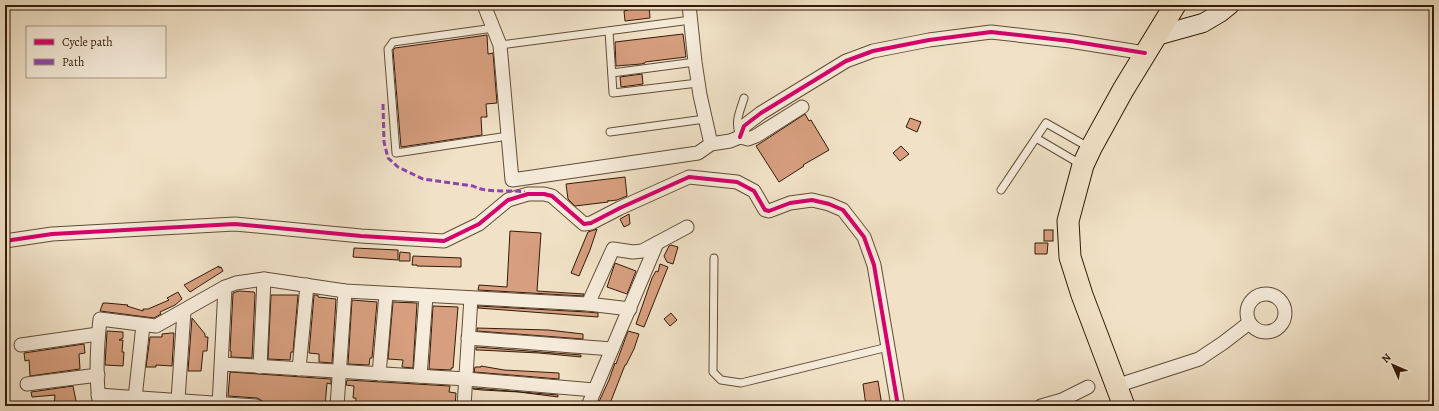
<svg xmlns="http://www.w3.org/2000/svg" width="1439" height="411" font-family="Alegreya,serif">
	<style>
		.building { fill: #d79f7f; stroke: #331a08 }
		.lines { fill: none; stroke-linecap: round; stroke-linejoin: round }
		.lane-casing { stroke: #624c38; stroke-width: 9 }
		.street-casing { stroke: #624c38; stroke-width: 15 }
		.secondary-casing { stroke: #331a08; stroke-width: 20 }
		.primary-casing { stroke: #331a08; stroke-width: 23 }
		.lane { stroke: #f6ecdb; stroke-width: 7 }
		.street { stroke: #f6ecdb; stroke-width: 13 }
		.secondary { stroke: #f6ecdb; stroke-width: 18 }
		.primary { stroke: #f1e2c7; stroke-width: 21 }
		.quiet { stroke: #8e44ad; stroke-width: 3; stroke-dasharray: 6 3; stroke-linecap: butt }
		.cycleway-casing { stroke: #f6ecdb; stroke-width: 6 }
		.cycleway { stroke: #d6006c; stroke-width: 4 }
	</style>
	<rect width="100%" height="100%" fill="#f1e2c7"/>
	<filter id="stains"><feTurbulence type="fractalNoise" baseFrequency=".005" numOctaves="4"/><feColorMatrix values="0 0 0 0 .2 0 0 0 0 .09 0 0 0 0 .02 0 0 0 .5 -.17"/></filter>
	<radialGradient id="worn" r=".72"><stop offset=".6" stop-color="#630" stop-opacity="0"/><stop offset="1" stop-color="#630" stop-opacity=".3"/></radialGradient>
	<g class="building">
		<polygon points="628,5 649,5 650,18 625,21 624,11 628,10"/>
		<polygon points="683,34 686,57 645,62 645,63 641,64 616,66 615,42"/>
		<polygon points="487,35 488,54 493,53 497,103 486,104 487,117 481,117 482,135 401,147 393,50 395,48"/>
		<polygon points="642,74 643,84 621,87 620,77"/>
		<polygon points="805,114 809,121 811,120 829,150 803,165 804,166 779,182 756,146"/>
		<polygon points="910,118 921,122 917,132 906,127"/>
		<polygon points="901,146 909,154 900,161 893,153"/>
		<polygon points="625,177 627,196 617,200 609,201 608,200 608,202 575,206 568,199 566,184"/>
		<polygon points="629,214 630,224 624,227 620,219"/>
		<polygon points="597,229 590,250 579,276 571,273 588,232"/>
		<rect x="1044" y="230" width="9" height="11"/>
		<polygon points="510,231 541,233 537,291 584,294 583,296 478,290 479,285 507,287"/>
		<polygon points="1035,243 1048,243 1047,254 1035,254"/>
		<polygon points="671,245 678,247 673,264 667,262 664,256 669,246"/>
		<polygon points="354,248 398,250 398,260 353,257"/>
		<polygon points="400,252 410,253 410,261 399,261"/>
		<polygon points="413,256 461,258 461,267 417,266 417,265 412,265"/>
		<polygon points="615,263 636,271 627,294 607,287"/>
		<polygon points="660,264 668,267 644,327 636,324 652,278 656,271 658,272"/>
		<polygon points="219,266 219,268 221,267 223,271 190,292 184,285"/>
		<polygon points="239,291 254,292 255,294 252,358 231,357 231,351 230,351 233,293"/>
		<polygon points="178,292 182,299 175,305 160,312 161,314 154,318 100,311 103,303 106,303 128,305 127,306 143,311 143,309 148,309 169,300 167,298"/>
		<polygon points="271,295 298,295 293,352 291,352 290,360 268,359"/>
		<polygon points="314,295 318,295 318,297 336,299 332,363 319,362 319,354 309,353"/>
		<polygon points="352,300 377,302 372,358 370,358 369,365 348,364"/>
		<polygon points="393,302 417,303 413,368 402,367 403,360 388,359"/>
		<polygon points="433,306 458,307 453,368 451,368 451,370 429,369"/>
		<polygon points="478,306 587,312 598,313 598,317 478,308"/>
		<polygon points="671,313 677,320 670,326 664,319"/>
		<polygon points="192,318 205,334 205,337 208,337 207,351 203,351 201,371 188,371"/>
		<polygon points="477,328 548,330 583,334 583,339 477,331"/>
		<polygon points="107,331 123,332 123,338 119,340 123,340 122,352 124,352 123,366 105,365"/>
		<polygon points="628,331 639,334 634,349 626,365 625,365 609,406 597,406 609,380 615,363 616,364"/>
		<polygon points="171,333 174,333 172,366 156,365 156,367 146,367 150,337 162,337 162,334"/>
		<polygon points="84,344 85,353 79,354 80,369 30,376 29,360 25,361 24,353"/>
		<polygon points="476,347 581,355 581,357 539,353 479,350 476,350"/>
		<polygon points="481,366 504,370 559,373 559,379 474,372 475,367 481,367"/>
		<polygon points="230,372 331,379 331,384 327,383 325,406 264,405 261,400 257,398 228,396"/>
		<polygon points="347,380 450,386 449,392 456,393 455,406 355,406 356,398 353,398 354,386 346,385"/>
		<polygon points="878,381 882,406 866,406 863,384"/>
		<polygon points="73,386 77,406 54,406 55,395 32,397 31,392"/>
		<polygon points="473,388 558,395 558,397 519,392 482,390 473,389"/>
	</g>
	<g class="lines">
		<g class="lane-casing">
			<g id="lane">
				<polyline points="494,28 393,42 388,49 396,153 508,136"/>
				<polyline points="609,31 613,93 698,83"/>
				<polyline points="500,45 691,20"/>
				<polyline points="612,73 695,62"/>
				<polyline points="610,132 705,119"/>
				<path d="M740 136C734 121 740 112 744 98"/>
				<polyline points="1036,138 1082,165"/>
				<polyline points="1001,190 1046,123 1090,148"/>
				<polyline points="714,258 713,372 721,380 741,383 888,347"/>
			</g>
		</g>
		<g class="street-casing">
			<g id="street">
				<polyline points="484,5 500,45 512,180 698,153 711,144 730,141 740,137 748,139 756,136 802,107"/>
				<polyline points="689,5 695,62 700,95 711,144"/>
				<polyline points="740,137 744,126 761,113 846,61 873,51 929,40 991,32 1070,41 1145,53"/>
				<polyline points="5,241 52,234 235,224 361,236 444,241 479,224 508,200 528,194 544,194 552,196 584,224 591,223 620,208 689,177 737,182 754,191 765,210 769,211 790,203 812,200 829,204 843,210 864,237 874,265 898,406"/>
				<circle cx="1266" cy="313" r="19"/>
				<polyline points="588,304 613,249 633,252 642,251 687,227"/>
				<polyline points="468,338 612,349"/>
				<polyline points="21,345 98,334"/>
				<polyline points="222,364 466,379 594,390"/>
				<polyline points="260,367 264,279"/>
				<polyline points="299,369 307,285"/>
				<polyline points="379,374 386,294"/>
				<polyline points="420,376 426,296"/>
				<polyline points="27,384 98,375"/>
				<polyline points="1116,386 1199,359 1223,343 1249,323"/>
				<polyline points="98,395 256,406"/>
				<polyline points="135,398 143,325"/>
				<polyline points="178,400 184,311"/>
				<path d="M100 406C95 378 97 347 100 319L156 326 225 287 236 283 264 279 345 291 588 304 630 309"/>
				<polyline points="219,406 225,287"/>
				<polyline points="337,406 345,291"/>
				<polyline points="464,406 471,298"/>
				<polyline points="588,406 657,243"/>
				<polyline points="1041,406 1062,400 1088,387"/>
			</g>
		</g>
		<g class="secondary-casing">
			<polyline id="secondary" points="1156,36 1203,23 1220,13 1230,5"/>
		</g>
		<g class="primary-casing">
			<polyline id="primary" points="1124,406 1082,295 1070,257 1068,221 1083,165 1091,148 1123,90 1175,5"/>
		</g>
		<use href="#lane" class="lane"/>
		<use href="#street" class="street"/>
		<use href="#secondary" class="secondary"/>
		<use href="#primary" class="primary"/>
		<path class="quiet" d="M383 104 384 142 388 158 398 167 423 179 473 186C489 194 507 189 525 192"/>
		<g class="cycleway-casing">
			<g id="cycleway">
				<polyline points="740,137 744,126 761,113 846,61 873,51 929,40 991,32 1070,41 1145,53"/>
				<polyline points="5,241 52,234 235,224 361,236 444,241 479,224 508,200 528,194 544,194 552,196 584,224 591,223 620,208 689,177 737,182 754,191 765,210 769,211 790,203 812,200 829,204 843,210 864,237 874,265 898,406"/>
			</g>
		</g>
		<use href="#cycleway" class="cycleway"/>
	</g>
	<rect width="1439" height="411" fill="none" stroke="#f1e2c7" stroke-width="20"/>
	<rect x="6" y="6" width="1427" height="399" fill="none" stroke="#331a08" stroke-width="2"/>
	<rect x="10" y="10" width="1419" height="391" fill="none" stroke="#331a08"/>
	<rect x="26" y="26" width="140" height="52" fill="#f6ecdb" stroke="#a89887"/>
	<rect x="34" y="39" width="20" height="6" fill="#d6006c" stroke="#a89887"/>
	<text x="62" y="46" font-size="12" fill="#331a08">Cycle path</text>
	<rect x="34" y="59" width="20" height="6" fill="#8e44ad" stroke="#a89887"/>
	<text x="62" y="66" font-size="12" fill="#331a08">Path</text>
	<g transform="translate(1393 365) rotate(315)" stroke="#f6ecdb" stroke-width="3" paint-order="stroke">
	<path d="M0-3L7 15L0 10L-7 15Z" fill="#331a08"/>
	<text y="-6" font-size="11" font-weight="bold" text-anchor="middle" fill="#331a08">N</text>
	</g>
	<rect width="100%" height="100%" filter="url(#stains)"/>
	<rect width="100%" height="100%" fill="url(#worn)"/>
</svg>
